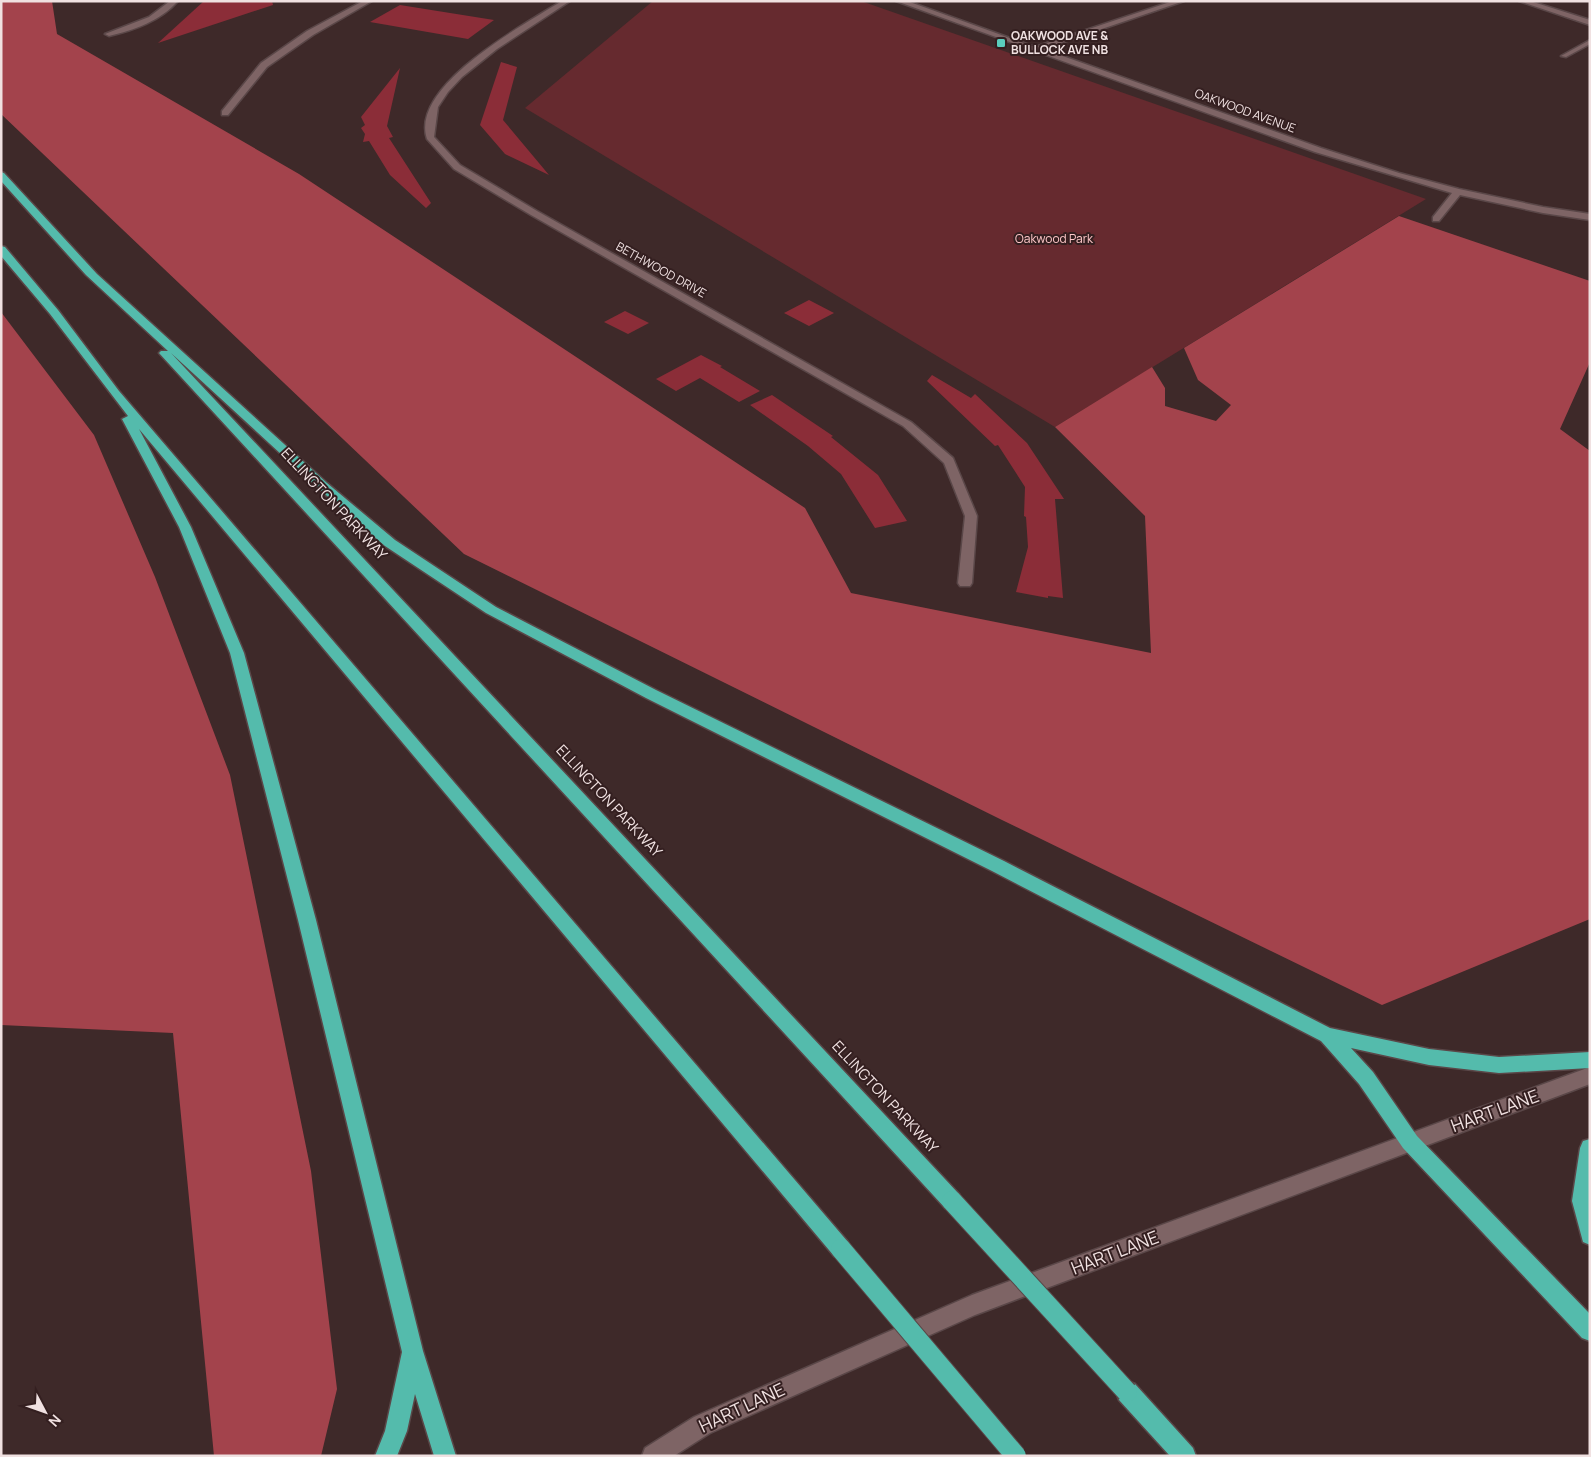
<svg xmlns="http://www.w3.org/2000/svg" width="1591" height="1457" font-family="Manrope,sans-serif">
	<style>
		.green { fill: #662a2f }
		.forest { fill: #a3434c }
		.building { fill: #8b2d38 }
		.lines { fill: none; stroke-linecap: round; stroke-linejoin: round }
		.lane-casing { stroke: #5a4748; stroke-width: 3 }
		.street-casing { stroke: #5a4748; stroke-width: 3 }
		.secondary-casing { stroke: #5a4748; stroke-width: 3 }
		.highway-casing { stroke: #5a4748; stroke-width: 3 }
		.lane { fill: #7e6465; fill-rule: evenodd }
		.street { fill: #7e6465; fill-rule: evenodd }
		.secondary { fill: #7e6465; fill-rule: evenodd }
		.highway { fill: #54bbac; fill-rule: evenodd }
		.highway-bridge-casing { stroke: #5a4748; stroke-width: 22; stroke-linecap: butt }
		.highway-bridge { stroke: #54bbac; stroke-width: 20 }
		.poi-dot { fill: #5acebd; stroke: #341f20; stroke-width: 2 }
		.labels { text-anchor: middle; stroke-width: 4; stroke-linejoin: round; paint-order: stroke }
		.far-poi-label { font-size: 12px; font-weight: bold; fill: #f0e1e1; stroke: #341f20; text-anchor: start }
		.far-street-label { font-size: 12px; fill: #f0e1e1; stroke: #341f20 }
		.far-park-label { font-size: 12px; fill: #ffc8c9; stroke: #341f20 }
		.street-label { font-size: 15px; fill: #f0e1e1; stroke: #341f20 }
		.near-street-label { font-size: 18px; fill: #f0e1e1; stroke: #341f20 }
	</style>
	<rect width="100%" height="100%" fill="#3e2929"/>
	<polygon class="green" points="653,1 861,1 1426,199 1055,427 525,108"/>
	<g class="forest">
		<polygon points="1,1 52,1 57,34 299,174 805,508 851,593 1151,653 1145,516 1055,427 1152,367 1165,388 1165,406 1216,421 1231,405 1198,380 1184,348 1399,216 1590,281 1590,362 1560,429 1590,451 1590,919 1382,1005 1002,820 464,554 1,114"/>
		<polygon points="1,312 94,435 155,577 230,775 311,1171 337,1389 321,1456 214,1456 173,1033 1,1025"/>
	</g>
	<g class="building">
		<polygon points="204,1 272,1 273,5 158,43"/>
		<polygon points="400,5 494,20 468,39 370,22"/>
		<polygon points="501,62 517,67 503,120 549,175 505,154 480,125"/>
		<polygon points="400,68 387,126 393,137 389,138 431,203 426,208 390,175 369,141 363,142 365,134 361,128 365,125 361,117"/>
		<polygon points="809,300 834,313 809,326 784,313"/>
		<polygon points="625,311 649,323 628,334 604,322"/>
		<polygon points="701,355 722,366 720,367 760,391 739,402 700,378 676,391 656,379"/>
		<polygon points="932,375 971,398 975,394 1027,443 1064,499 1055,499 1063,598 1048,596 1048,598 1016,592 1028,547 1026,517 1024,516 1025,487 998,445 995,446 927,381"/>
		<polygon points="772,395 833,436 831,437 878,475 907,521 875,528 841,474 808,446 750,405"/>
	</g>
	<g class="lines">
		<g class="lane-casing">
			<polygon id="lane" points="1590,40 1590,44 1566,57 1561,56"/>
		</g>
		<g class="street-casing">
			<g id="street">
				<path d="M170 1H178C160 21 135 30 109 36L105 34 149 17Z"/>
				<polygon points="363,1 372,1 313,35 267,67 228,115 222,115 222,111 261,63 307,31"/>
				<path d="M562 1H570L497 49 462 77 448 92 438 107 434 137 460 165 537 211 911 422 953 458 977 516 972 583 970 586H960L958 583 965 516 944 463 903 426 531 215 454 169 427 139C409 86 525 24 562 1Z"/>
				<polygon points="896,1 907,1 1035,47 1173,1 1184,1 1043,49 1321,148 1399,173 1459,189 1543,207 1590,214 1590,220 1543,213 1460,195 1439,221 1433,221 1433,217 1452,193 1315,152"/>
			</g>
		</g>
		<g class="secondary-casing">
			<g id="secondary">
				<polygon points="1519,1 1530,1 1590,20 1590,25"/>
				<polygon points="1590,1067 1590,1084 975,1315 710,1433 674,1456 642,1456 645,1448 694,1417 972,1295"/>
			</g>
		</g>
		<g class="highway-casing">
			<g id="highway">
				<polygon points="1,172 4,173 97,274 327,483 395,540 496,607 656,690 1004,861 1330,1028 1429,1049 1499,1057 1590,1052 1590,1068 1499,1073 1429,1065 1351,1048 1373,1072 1417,1136 1590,1314 1590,1341 1582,1338 1403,1148 1359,1084 1321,1041 992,871 646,698 486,613 385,546 319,489 171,353 959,1194 962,1201 959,1208 952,1211 945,1208 159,353 161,351 168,351 86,275 1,181"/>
				<polygon points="1,246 5,247 58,310 119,391 848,1242 851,1249 848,1256 841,1259 834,1256 139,429 191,527 244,653 316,920 423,1351 456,1456 434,1456 415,1394 407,1431 397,1456 375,1456 385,1431 402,1352 298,920 230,653 179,527 122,419 128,416 50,314 1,256"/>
				<polygon points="1590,1139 1590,1245 1583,1242 1572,1201 1580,1148 1583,1141"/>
				<polygon points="1127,1381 1135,1384 1193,1448 1196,1456 1170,1456 1119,1400 1116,1392 1119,1384"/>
			</g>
		</g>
		<use href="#lane" class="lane"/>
		<use href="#street" class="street"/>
		<use href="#secondary" class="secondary"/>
		<use href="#highway" class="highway"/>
		<g class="highway-bridge-casing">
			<g id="highway-bridge">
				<polyline points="952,1201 1127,1392"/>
				<polyline points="841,1249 1016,1456"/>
			</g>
		</g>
		<use href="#highway-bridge" class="highway-bridge"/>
	</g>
	<rect class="poi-dot" x="996" y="38" width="10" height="10" rx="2.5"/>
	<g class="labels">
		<g class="far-poi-label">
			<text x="1011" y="40">OAKWOOD AVE &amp;<tspan x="1011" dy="14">BULLOCK AVE NB</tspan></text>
		</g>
		<g class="far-street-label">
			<text transform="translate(1245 111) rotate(20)" y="4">OAKWOOD AVENUE</text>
			<text transform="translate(661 270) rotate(29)" y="4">BETHWOOD DRIVE</text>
		</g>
		<g class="far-park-label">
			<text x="1054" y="243">Oakwood Park</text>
		</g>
		<g class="street-label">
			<text transform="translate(334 504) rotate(47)" y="5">ELLINGTON PARKWAY</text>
			<text transform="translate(609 801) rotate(47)" y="5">ELLINGTON PARKWAY</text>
			<text transform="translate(885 1097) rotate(47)" y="5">ELLINGTON PARKWAY</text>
		</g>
		<g class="near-street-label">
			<text transform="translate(1495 1111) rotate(-20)" y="6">HART LANE</text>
			<text transform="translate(1115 1253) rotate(-21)" y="6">HART LANE</text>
			<text transform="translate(742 1408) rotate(-25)" y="6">HART LANE</text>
		</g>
	</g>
	<rect width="1591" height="1457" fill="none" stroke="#f0e1e1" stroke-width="5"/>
	<g transform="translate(45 1412) rotate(131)" stroke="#341f20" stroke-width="4" paint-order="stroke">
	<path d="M0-4L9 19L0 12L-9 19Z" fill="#f0e1e1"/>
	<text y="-8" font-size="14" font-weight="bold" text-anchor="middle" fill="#f0e1e1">N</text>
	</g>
</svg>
